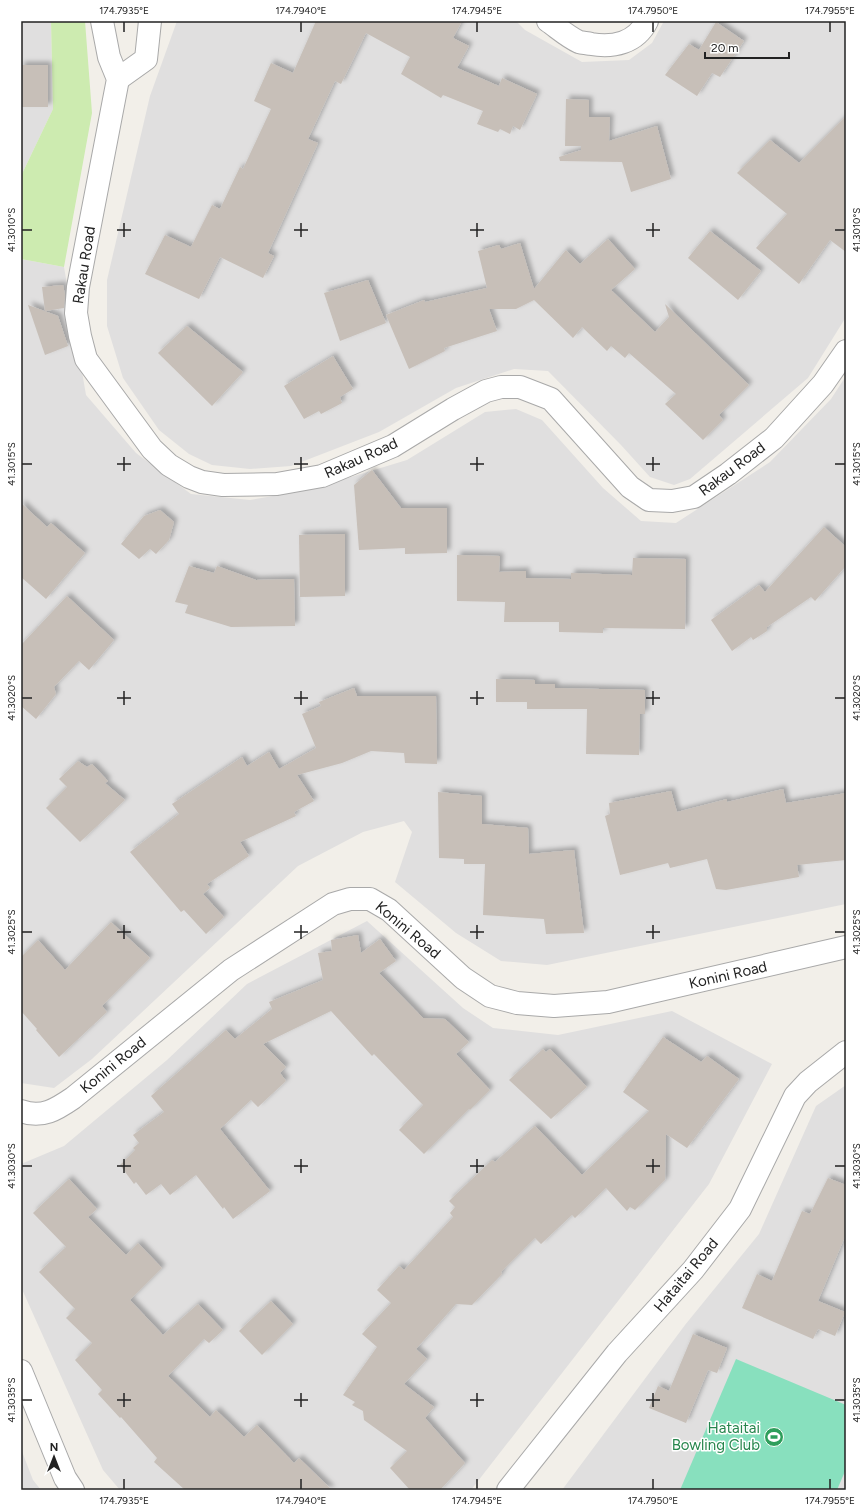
<svg xmlns="http://www.w3.org/2000/svg" width="867" height="1511" font-family="Figtree,sans-serif">
	<style>
		.residential { fill: #e0dfdf }
		.grass { fill: #cdebb0 }
		.pitch { fill: #88e0be }
		.building { fill: #c7bfb8; filter: url(#shadow) }
		.lines { fill: none; stroke-linecap: round; stroke-linejoin: round }
		.minor-casing { stroke: #a9a9a9; stroke-width: 24 }
		.tertiary-casing { stroke: #a9a9a9; stroke-width: 24 }
		.minor { stroke: #fff; stroke-width: 22 }
		.tertiary { stroke: #fff; stroke-width: 22 }
		.ticks { fill: none; stroke: #222; stroke-width: 1.5 }
		.labels { text-anchor: middle; stroke-width: 3; stroke-linejoin: round; paint-order: stroke }
		.street-label { font-size: 15px; fill: #222; stroke: #fff }
		.leisure-label { font-size: 15px; fill: #27864d; stroke: #fff; text-anchor: end }
		.neatline { fill: none; stroke: #222; stroke-width: 1.5 }
		.ticks-label { font-size: 10px; text-anchor: middle; fill: #222 }
	</style>
	<defs>
		<filter id="shadow"><feDropShadow dx="3.5" dy="-3.5" stdDeviation="2" flood-color="#0004"/></filter>
	</defs>
	<rect width="100%" height="100%" fill="#f2efe9"/>
	<g class="residential">
		<polygon points="21,21 51,21 53,109 21,176"/>
		<polygon points="177,21 516,21 525,30 582,62 629,60 652,43 664,21 846,21 846,317 808,378 690,479 674,485 650,477 621,445 548,371 514,369 456,388 379,432 291,466 250,469 212,465 189,454 159,430 123,378 107,326 107,280 150,96"/>
		<polygon points="21,259 64,267 86,395 136,453 191,494 250,500 308,490 407,460 485,412 516,409 542,420 603,488 641,521 676,523 770,462 831,399 846,376 846,904 547,965 501,961 456,933 395,882 412,832 404,821 363,832 298,866 92,1059 54,1088 21,1083"/>
		<polygon points="367,921 463,1008 493,1028 558,1035 672,1011 772,1064 709,1184 471,1490 120,1490 103,1470 21,1287 21,1164 64,1146 167,1060 247,984"/>
		<polygon points="846,1085 846,1490 562,1490 685,1325 759,1234 816,1106"/>
		<polygon points="21,1449 33,1480 41,1490 21,1490"/>
	</g>
	<polygon class="grass" points="51,21 85,21 92,113 64,267 21,259 21,176 53,109"/>
	<polygon class="pitch" points="736,1359 846,1405 846,1469 837,1490 680,1490"/>
	<g class="building">
		<polygon points="316,21 462,21 453,38 469,46 457,68 499,86 502,78 537,94 520,130 513,126 510,134 500,129 498,132 477,124 483,111 443,95 441,98 401,74 410,57 366,33 341,84 335,81 308,139 318,143 268,253 274,256 263,278 220,257 199,299 145,274 165,235 191,247 212,205 220,209 240,167 243,169 271,109 254,101 271,63 293,73"/>
		<polygon points="716,22 744,41 720,77 712,73 697,96 665,75 689,44 699,50"/>
		<rect x="21" y="65" width="27" height="42"/>
		<polygon points="566,99 589,100 589,117 610,117 609,141 657,126 671,179 631,192 622,162 560,161 559,157 581,150 581,146 565,146"/>
		<polygon points="846,116 846,252 830,240 799,284 756,248 787,214 737,173 770,140 799,163"/>
		<polygon points="710,231 761,271 738,300 688,258"/>
		<polygon points="608,239 635,269 611,290 655,332 669,317 665,304 749,385 719,415 723,420 703,440 665,404 676,394 629,353 625,358 611,346 607,351 582,327 573,338 534,300 516,309 489,309 497,331 444,348 445,351 409,369 386,315 424,300 425,302 487,288 478,251 499,245 501,249 520,243 534,289 566,250 580,264"/>
		<polygon points="368,280 386,323 340,341 324,293"/>
		<polygon points="63,285 65,295 64,308 45,311 42,287"/>
		<polygon points="28,305 58,316 68,346 45,355"/>
		<polygon points="187,326 243,372 212,406 158,353"/>
		<polygon points="333,356 353,389 340,397 342,403 321,414 319,411 304,419 284,386"/>
		<polygon points="372,470 401,508 447,508 447,553 405,554 405,548 359,550 354,485"/>
		<polygon points="21,503 47,527 51,523 85,553 46,599 21,577"/>
		<polygon points="160,510 174,522 169,540 156,554 150,549 139,559 121,544 144,516"/>
		<polygon points="824,527 846,547 846,566 815,601 811,597 767,627 767,631 753,640 751,637 732,651 711,620 759,585 765,592"/>
		<polygon points="345,534 345,596 300,597 299,535"/>
		<polygon points="457,555 500,556 499,572 526,571 526,578 571,579 571,573 632,575 633,558 686,559 685,629 603,628 603,633 559,632 559,622 504,622 505,602 457,601"/>
		<polygon points="189,566 214,573 217,566 256,580 294,579 295,626 231,627 185,613 188,605 175,602"/>
		<polygon points="67,596 114,640 89,670 79,661 54,687 56,694 36,719 21,706 21,645"/>
		<polygon points="496,679 535,680 535,684 555,684 555,688 645,690 645,714 640,714 639,755 586,754 587,709 527,709 527,702 496,702"/>
		<polygon points="354,688 357,696 436,696 437,764 405,763 404,753 371,751 342,763 297,775 314,801 294,812 296,816 240,842 249,856 207,884 210,888 203,894 224,917 206,934 184,910 181,912 130,852 179,814 172,804 242,757 247,766 269,752 279,769 316,748 302,714 321,706 319,702"/>
		<polygon points="78,761 87,767 92,764 108,781 105,783 125,800 80,842 46,808 67,787 59,779"/>
		<polygon points="783,789 786,803 846,793 846,860 797,865 799,877 726,890 716,889 707,859 670,868 668,863 620,875 605,816 610,814 609,803 671,791 677,812 727,799 727,802"/>
		<polygon points="438,792 482,796 482,824 528,828 529,854 574,850 584,933 546,934 544,919 483,915 485,864 464,864 464,859 439,858"/>
		<polygon points="111,922 150,958 102,1006 107,1012 59,1057 36,1030 37,1029 21,1011 21,957 38,940 65,970"/>
		<polygon points="358,935 361,953 380,939 396,961 379,973 423,1018 445,1019 469,1042 456,1054 490,1090 470,1110 469,1109 424,1154 399,1130 423,1105 374,1054 372,1056 331,1011 263,1044 286,1067 280,1073 286,1081 258,1107 251,1100 220,1129 270,1191 233,1219 224,1207 223,1209 196,1175 170,1195 161,1184 146,1195 136,1182 134,1184 120,1165 135,1150 133,1148 139,1143 133,1135 164,1112 151,1096 226,1030 235,1039 272,1009 269,1002 323,980 318,953 332,951 331,940"/>
		<polygon points="663,1037 701,1062 707,1056 739,1079 687,1148 666,1134 665,1180 635,1210 630,1207 627,1211 606,1188 575,1218 572,1215 541,1244 535,1238 501,1272 502,1274 472,1305 456,1304 416,1349 427,1359 404,1384 434,1407 425,1418 465,1463 440,1490 410,1490 390,1468 407,1451 364,1420 363,1411 352,1405 355,1402 343,1395 377,1347 362,1334 391,1303 377,1290 399,1266 404,1270 453,1217 450,1213 455,1207 449,1201 492,1160 495,1162 535,1126 582,1175 649,1111 623,1092"/>
		<polygon points="543,1049 546,1052 550,1049 587,1087 551,1119 509,1080"/>
		<polygon points="828,1178 846,1185 846,1234 818,1301 845,1312 835,1336 818,1329 813,1339 742,1308 757,1274 772,1281 802,1211 810,1214"/>
		<polygon points="69,1179 97,1209 88,1217 126,1255 138,1243 162,1268 130,1300 163,1335 198,1304 223,1330 209,1343 204,1339 168,1376 210,1417 216,1410 244,1437 257,1425 294,1463 299,1458 332,1490 185,1490 154,1462 157,1458 121,1417 120,1418 98,1394 102,1390 75,1360 92,1343 66,1318 75,1309 39,1272 66,1247 33,1213"/>
		<polygon points="271,1301 293,1324 262,1355 239,1331"/>
		<polygon points="693,1334 727,1348 717,1373 708,1370 686,1423 649,1408 658,1386 669,1391"/>
	</g>
	<g class="lines">
		<g class="minor-casing">
			<g id="minor">
				<polyline points="102,21 109,57 118,79 78,287 76,313 80,336 86,359 152,449 169,465 189,477 202,482 223,485 277,484 322,476 393,446 453,409 486,391 501,387 520,387 551,399 630,487 649,500 672,501 694,497 728,474 774,438 823,384 846,351"/>
				<path d="M548 21C558 28 568 37 579 42 583 43 587 43 591 44 613 48 636 43 647 21"/>
				<polyline points="118,79 146,59 150,21"/>
				<path d="M21 1111C42 1119 57 1109 73 1098L231 970 333 904 350 899H370L389 910 463 978 490 996 517 1003 554 1006 608 1002 846 947"/>
			</g>
		</g>
		<g class="tertiary-casing">
			<g id="tertiary">
				<polyline points="21,1371 65,1478 73,1490"/>
				<polyline points="508,1490 617,1353 693,1270 740,1209 795,1096 808,1082 846,1052"/>
			</g>
		</g>
		<use href="#minor" class="minor"/>
		<use href="#tertiary" class="tertiary"/>
	</g>
	<path class="ticks" d="M124 22V32M301 22V32M477 22V32M653 22V32M830 22V32M124 223V237M301 223V237M477 223V237M653 223V237M22 230H32M117 230H131M294 230H308M470 230H484M646 230H660M835 230H845M124 457V471M301 457V471M477 457V471M653 457V471M22 464H32M117 464H131M294 464H308M470 464H484M646 464H660M835 464H845M124 691V705M301 691V705M477 691V705M653 691V705M22 698H32M117 698H131M294 698H308M470 698H484M646 698H660M835 698H845M124 925V939M301 925V939M477 925V939M653 925V939M22 932H32M117 932H131M294 932H308M470 932H484M646 932H660M835 932H845M124 1159V1173M301 1159V1173M477 1159V1173M653 1159V1173M22 1166H32M117 1166H131M294 1166H308M470 1166H484M646 1166H660M835 1166H845M124 1393V1407M301 1393V1407M477 1393V1407M653 1393V1407M22 1400H32M117 1400H131M294 1400H308M470 1400H484M646 1400H660M835 1400H845M124 1479V1489M301 1479V1489M477 1479V1489M653 1479V1489M830 1479V1489"/>
	<defs>
		<g id="stadium-disc" transform="scale(1)"><circle r="9.5" fill="#2e9e5b" stroke="#fff"/><path d="M0-5a6.5 5 0 1 0 0 10a6.5 5 0 1 0 0-10ZM-3.5-1.8h7v3.6h-7Z" fill="#fff"/></g>
	</defs>
	<g fill-rule="evenodd">
		<use href="#stadium-disc" x="774" y="1437"/>
	</g>
	<g class="labels">
		<g class="street-label">
			<text transform="translate(84 265) rotate(-81)" y="5">Rakau Road</text>
			<text transform="translate(361 458) rotate(-24)" y="5">Rakau Road</text>
			<text transform="translate(732 469) rotate(-37)" y="5">Rakau Road</text>
			<text transform="translate(408 930) rotate(40)" y="5">Konini Road</text>
			<text transform="translate(728 975) rotate(-13)" y="5">Konini Road</text>
			<text transform="translate(113 1065) rotate(-39)" y="5">Konini Road</text>
			<text transform="translate(686 1275) rotate(-50)" y="5">Hataitai Road</text>
		</g>
		<g class="leisure-label">
			<text x="760" y="1433">Hataitai<tspan x="760" dy="17">Bowling Club</tspan></text>
		</g>
	</g>
	<rect width="867" height="1511" fill="none" stroke="#ffffff" stroke-width="44"/>
	<g transform="translate(54 1457)" stroke="#ffffff" stroke-width="3" paint-order="stroke">
	<path d="M0-3L7 15L0 10L-7 15Z" fill="#222222"/>
	<text y="-6" font-size="11" font-weight="bold" text-anchor="middle" fill="#222222">N</text>
	</g>
	<path d="M705 52v6h84v-6" fill="none" stroke="#222222" stroke-width="2"/>
	<text x="711" y="52" font-size="12" fill="#222222" stroke="#ffffff" stroke-width="3" paint-order="stroke">20 m</text>
	<rect x="22" y="22" width="823" height="1467" class="neatline"/>
	<g class="ticks-label">
		<text x="124" y="14">174.7935°E</text>
		<text x="301" y="14">174.7940°E</text>
		<text x="477" y="14">174.7945°E</text>
		<text x="653" y="14">174.7950°E</text>
		<text x="830" y="14">174.7955°E</text>
		<text transform="translate(11 230) rotate(-90)" y="4">41.3010°S</text>
		<text transform="translate(856 230) rotate(-90)" y="4">41.3010°S</text>
		<text transform="translate(11 464) rotate(-90)" y="4">41.3015°S</text>
		<text transform="translate(856 464) rotate(-90)" y="4">41.3015°S</text>
		<text transform="translate(11 698) rotate(-90)" y="4">41.3020°S</text>
		<text transform="translate(856 698) rotate(-90)" y="4">41.3020°S</text>
		<text transform="translate(11 932) rotate(-90)" y="4">41.3025°S</text>
		<text transform="translate(856 932) rotate(-90)" y="4">41.3025°S</text>
		<text transform="translate(11 1166) rotate(-90)" y="4">41.3030°S</text>
		<text transform="translate(856 1166) rotate(-90)" y="4">41.3030°S</text>
		<text transform="translate(11 1400) rotate(-90)" y="4">41.3035°S</text>
		<text transform="translate(856 1400) rotate(-90)" y="4">41.3035°S</text>
		<text x="124" y="1504">174.7935°E</text>
		<text x="301" y="1504">174.7940°E</text>
		<text x="477" y="1504">174.7945°E</text>
		<text x="653" y="1504">174.7950°E</text>
		<text x="830" y="1504">174.7955°E</text>
	</g>
</svg>
